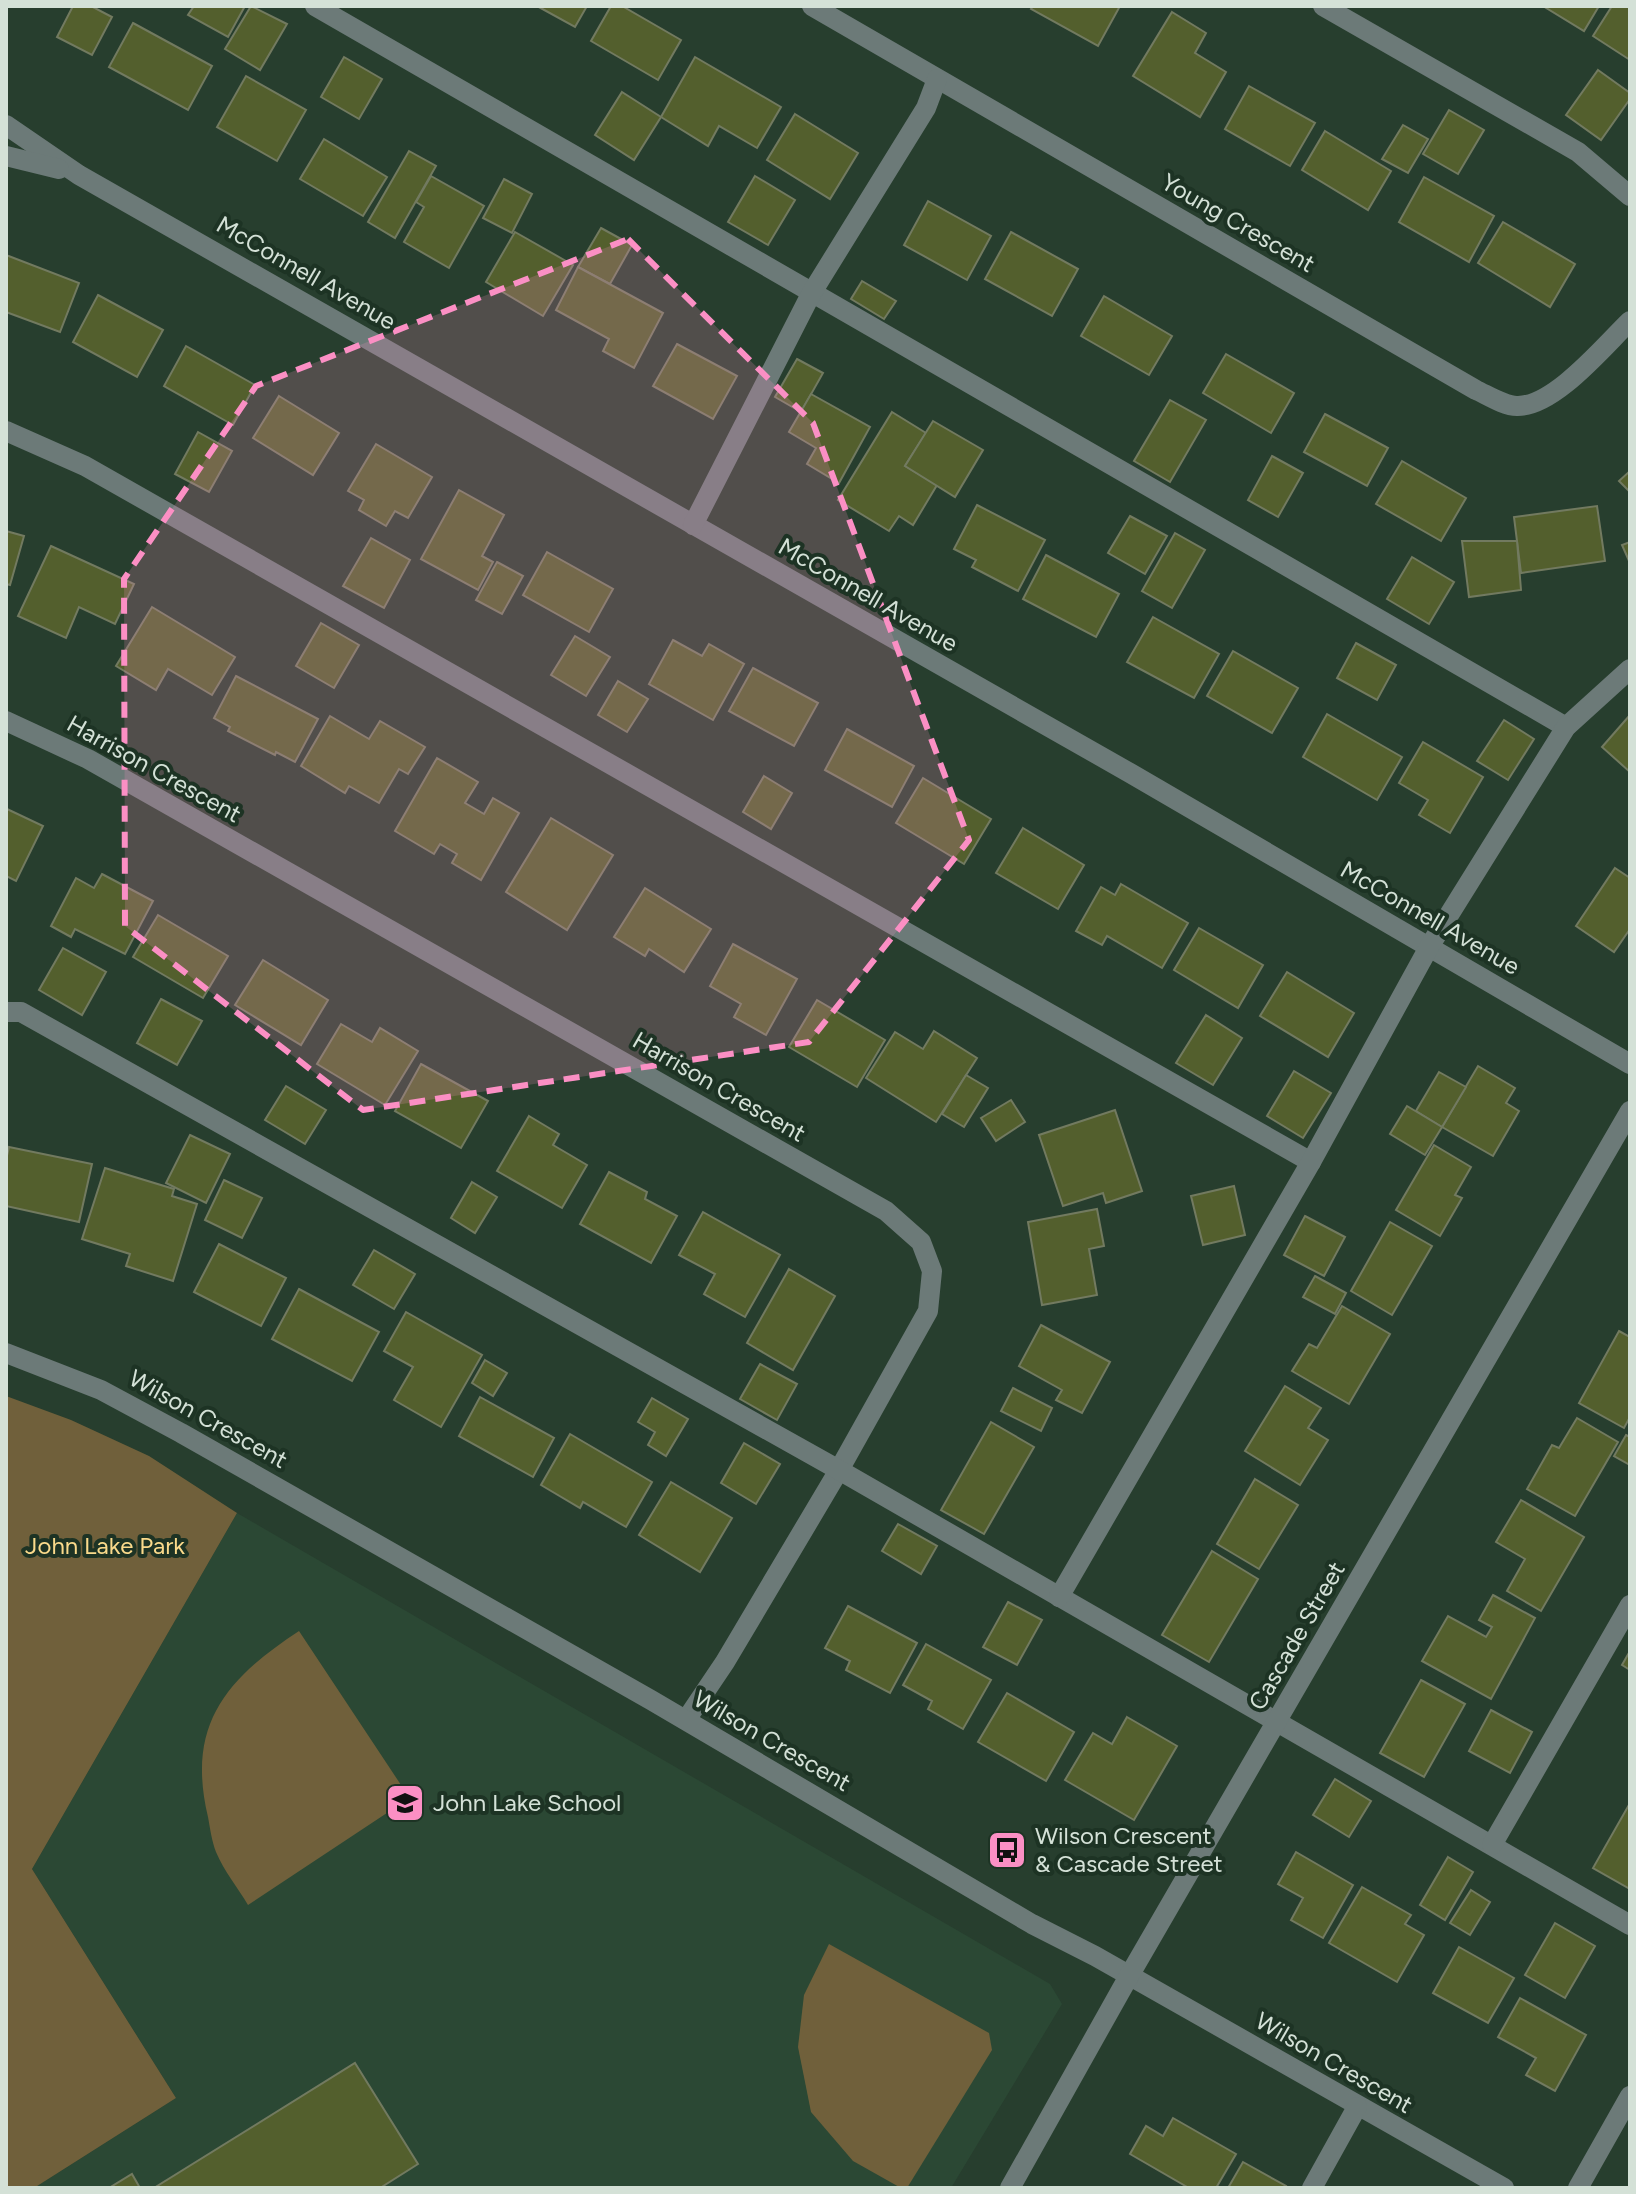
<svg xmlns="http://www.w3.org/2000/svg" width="1636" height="2194" font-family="Figtree,sans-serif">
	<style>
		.built { fill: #2b4834 }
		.green { fill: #70603b }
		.building { fill: #535f2d; stroke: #727a60; stroke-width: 2 }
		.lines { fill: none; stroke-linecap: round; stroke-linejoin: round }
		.minor { stroke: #6c7a78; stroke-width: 20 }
		.marked { fill: #fb8fc4; fill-opacity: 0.2; stroke: #fb8fc4; stroke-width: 6; stroke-dasharray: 16 10; stroke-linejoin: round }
		.labels { text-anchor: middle; stroke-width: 8; stroke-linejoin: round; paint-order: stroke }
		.street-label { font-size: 24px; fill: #d4e1d7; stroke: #1d3324 }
		.park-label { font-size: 24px; fill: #fada8b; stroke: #1d3324 }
		.poi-label { font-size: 24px; fill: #d4e1d7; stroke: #1d3324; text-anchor: start }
	</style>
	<rect width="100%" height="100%" fill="#273e2e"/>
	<polygon class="built" points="237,1513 1050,1984 1062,2004 951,2188 34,2188 176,2098 32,1869"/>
	<g class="green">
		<polygon points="6,1396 71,1420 149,1456 237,1513 32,1869 176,2098 34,2188 6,2188"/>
		<path d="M299 1631 403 1788 399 1805 248 1905C238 1888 224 1871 216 1852 212 1842 210 1828 208 1817 186 1725 226 1679 299 1631Z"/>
		<polygon points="829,1944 989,2033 992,2050 907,2188 901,2188 853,2161 811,2112 798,2047 804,1995"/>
	</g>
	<g class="building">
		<polygon points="73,6 91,6 112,17 92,55 57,37"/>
		<polygon points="194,6 245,6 228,37 188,15"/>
		<polygon points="251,6 287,24 260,70 225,49"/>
		<polygon points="537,6 587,6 575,27"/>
		<polygon points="611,6 622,6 681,40 658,80 591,41"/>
		<polygon points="1033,6 1120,6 1098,46 1031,9"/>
		<polygon points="1543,6 1599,6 1584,31"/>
		<polygon points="1612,6 1630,6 1630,60 1593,36"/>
		<polygon points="1172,12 1206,33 1195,53 1226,72 1200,117 1133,76"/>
		<polygon points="133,23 212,66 188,110 109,67"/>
		<polygon points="344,57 382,79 359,119 321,97"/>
		<polygon points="695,57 781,107 757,148 719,126 708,146 661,117"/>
		<polygon points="1598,70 1630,93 1630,99 1601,140 1566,115"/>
		<polygon points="246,76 306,110 277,161 217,127"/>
		<polygon points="1249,86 1315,123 1290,166 1225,129"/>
		<polygon points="622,92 661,117 634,160 595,135"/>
		<polygon points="1449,110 1484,130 1458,174 1423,154"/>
		<polygon points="795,114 858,153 830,199 767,160"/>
		<polygon points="1403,125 1428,139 1408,173 1382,159"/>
		<polygon points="1325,131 1391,171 1368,210 1302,170"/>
		<polygon points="324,139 387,177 363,216 300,179"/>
		<polygon points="409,151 436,166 395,238 368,222"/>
		<polygon points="431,176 484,206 449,268 404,242 424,207 416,202"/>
		<polygon points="755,176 795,200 768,245 728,222"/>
		<polygon points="1424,177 1494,216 1469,262 1399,222"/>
		<polygon points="504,179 532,194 512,233 483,218"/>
		<polygon points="928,201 991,236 967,280 904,245"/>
		<polygon points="1503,222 1575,264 1550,307 1478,263"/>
		<polygon points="601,228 632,245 610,284 578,267"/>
		<polygon points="515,232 573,265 543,316 486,282"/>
		<polygon points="1011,232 1078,269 1052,316 985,279"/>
		<polygon points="6,255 79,283 60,332 6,312"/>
		<polygon points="578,267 663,313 634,368 603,351 609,339 556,310"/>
		<polygon points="862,281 896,301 884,319 851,299"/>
		<polygon points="98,295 163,330 137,377 73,342"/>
		<polygon points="1104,296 1172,336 1149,375 1081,336"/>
		<polygon points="677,344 737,376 713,419 653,386"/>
		<polygon points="186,346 255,385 233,425 164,386"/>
		<polygon points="1226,354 1294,393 1271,433 1203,393"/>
		<polygon points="797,359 823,373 801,412 775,397"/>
		<polygon points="811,394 870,427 839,483 807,464 816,448 789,432"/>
		<polygon points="279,396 339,433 313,475 253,438"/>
		<polygon points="1170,400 1206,420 1170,482 1134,461"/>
		<polygon points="892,412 926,433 905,466 937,485 913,525 899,516 889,531 838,500"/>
		<polygon points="1325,414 1388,448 1367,486 1304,452"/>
		<polygon points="933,421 983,450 955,497 905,466"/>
		<polygon points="198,432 232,451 209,492 175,474"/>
		<polygon points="376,444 432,477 408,518 395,511 386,526 359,510 364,500 348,491"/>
		<polygon points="1272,456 1303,473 1278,517 1248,500"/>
		<polygon points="1402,461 1466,498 1441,541 1376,504"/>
		<polygon points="1630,471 1630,492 1619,481"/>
		<polygon points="459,490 504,515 482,556 493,562 478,590 421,559"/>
		<polygon points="977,505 1045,540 1018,591 972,567 976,560 954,549"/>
		<polygon points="1597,506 1605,561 1521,573 1514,517"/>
		<polygon points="1130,516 1167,536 1145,574 1108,553"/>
		<polygon points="6,531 24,536 10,585 6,584"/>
		<polygon points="1175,533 1205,550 1172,608 1142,591"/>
		<polygon points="371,538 410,560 384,608 343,586"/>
		<polygon points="1462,541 1517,541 1521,590 1469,597"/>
		<polygon points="1630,542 1630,563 1622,545"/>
		<polygon points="51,546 134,584 115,624 79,607 66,638 18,616"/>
		<polygon points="547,552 613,589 589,632 523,595"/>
		<polygon points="1046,555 1119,594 1096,637 1023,599"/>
		<polygon points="1412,557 1454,582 1429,624 1387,599"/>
		<polygon points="497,562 523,576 502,614 476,600"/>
		<polygon points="152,607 235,657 212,695 168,669 156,690 116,666"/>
		<polygon points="1153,617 1219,654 1194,698 1127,662"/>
		<polygon points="321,623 359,645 334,688 296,666"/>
		<polygon points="575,636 610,657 586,696 551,675"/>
		<polygon points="673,640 702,656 709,644 744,664 713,720 649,684"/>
		<polygon points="1356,643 1396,665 1377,700 1337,678"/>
		<polygon points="1233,651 1298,688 1272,733 1207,696"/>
		<polygon points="753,668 818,703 794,746 729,711"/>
		<polygon points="236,676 318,719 295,762 276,752 275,755 228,731 230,727 214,718"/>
		<polygon points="618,681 648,699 627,732 598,715"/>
		<polygon points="1327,714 1402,757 1377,800 1303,757"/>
		<polygon points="1630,715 1630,772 1602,747"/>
		<polygon points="330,716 369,739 380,721 425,747 408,774 399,769 379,803 349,786 345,793 301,766"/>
		<polygon points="1504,720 1534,739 1508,780 1477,761"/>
		<polygon points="847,729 914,766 892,807 825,770"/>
		<polygon points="1423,742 1483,777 1450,833 1419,815 1428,800 1399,783"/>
		<polygon points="437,758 478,782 465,803 484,814 493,798 519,813 481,880 452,863 457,854 440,844 434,854 395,831"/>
		<polygon points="764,776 792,793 771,829 743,812"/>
		<polygon points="923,778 991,819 964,864 896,823"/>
		<polygon points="7,809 43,826 16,881 6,876"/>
		<polygon points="551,818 613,855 567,930 506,892"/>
		<polygon points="1023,828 1084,865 1058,909 996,873"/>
		<polygon points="1615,868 1630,878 1630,929 1614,952 1576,926"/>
		<polygon points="102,874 153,901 125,954 75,929 71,937 51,926 76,878 94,888"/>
		<polygon points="1121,884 1188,923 1162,968 1107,936 1102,945 1076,931 1101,887 1115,895"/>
		<polygon points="645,888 711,929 684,972 649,949 645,956 614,937"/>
		<polygon points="158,915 228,956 203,998 133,957"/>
		<polygon points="1199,928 1263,965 1238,1008 1174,970"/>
		<polygon points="733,944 797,979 766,1035 734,1017 741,1004 710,986"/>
		<polygon points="63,948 106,972 82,1015 39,990"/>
		<polygon points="263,960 328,1000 301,1045 235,1005"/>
		<polygon points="1287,972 1354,1013 1328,1057 1260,1016"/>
		<polygon points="161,999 202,1021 177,1065 137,1043"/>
		<polygon points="817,1000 885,1040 857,1087 789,1047"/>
		<polygon points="1206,1015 1242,1038 1213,1085 1176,1063"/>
		<polygon points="341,1024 372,1042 380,1028 418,1051 385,1105 317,1064"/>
		<polygon points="934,1031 977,1058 936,1122 866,1078 895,1032 923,1049"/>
		<polygon points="421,1064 488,1101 461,1148 395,1111"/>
		<polygon points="1478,1066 1515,1088 1506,1103 1519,1111 1493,1156 1442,1127"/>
		<polygon points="1294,1071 1331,1093 1303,1138 1267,1116"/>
		<polygon points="1439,1072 1466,1087 1442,1127 1416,1111"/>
		<polygon points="966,1075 988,1088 964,1127 942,1114"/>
		<polygon points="286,1086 326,1110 305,1144 265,1120"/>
		<polygon points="1011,1100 1025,1122 996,1141 981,1118"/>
		<polygon points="1407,1106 1442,1127 1425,1155 1390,1134"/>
		<polygon points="1115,1110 1142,1191 1106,1203 1103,1193 1063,1206 1039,1135"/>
		<polygon points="529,1116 559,1134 553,1145 587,1165 562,1208 497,1171"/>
		<polygon points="190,1135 230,1154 206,1203 166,1183"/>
		<polygon points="1434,1145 1471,1167 1455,1195 1462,1198 1440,1236 1396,1210"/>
		<polygon points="9,1147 92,1164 79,1222 6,1206 6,1160"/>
		<polygon points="105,1168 174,1189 172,1196 197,1204 173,1281 126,1266 130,1254 82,1239"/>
		<polygon points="609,1172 647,1192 645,1199 677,1216 651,1263 580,1224"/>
		<polygon points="224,1180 262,1198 242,1238 205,1220"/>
		<polygon points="472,1182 497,1197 475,1233 451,1218"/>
		<polygon points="1234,1186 1245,1235 1203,1245 1191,1196"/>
		<polygon points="1097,1209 1104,1246 1089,1249 1097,1295 1042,1305 1028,1222"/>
		<polygon points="703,1212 780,1255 745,1317 704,1294 715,1274 679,1255"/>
		<polygon points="1305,1216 1345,1237 1324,1276 1284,1255"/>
		<polygon points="1390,1222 1432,1246 1392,1315 1351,1291"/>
		<polygon points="219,1244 286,1278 261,1326 194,1292"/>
		<polygon points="374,1250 415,1274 394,1309 353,1285"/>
		<polygon points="789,1269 835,1296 793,1370 747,1343"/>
		<polygon points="1315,1276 1346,1293 1335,1314 1303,1297"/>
		<polygon points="299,1289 379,1332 352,1381 272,1339"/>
		<polygon points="1342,1306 1390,1334 1349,1404 1292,1371 1309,1344 1317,1348"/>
		<polygon points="406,1312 482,1355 441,1427 394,1400 413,1367 384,1351"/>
		<polygon points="1041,1325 1110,1362 1082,1413 1056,1400 1062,1390 1019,1366"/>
		<polygon points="1619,1331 1630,1337 1630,1417 1624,1428 1579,1403"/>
		<polygon points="485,1360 507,1373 493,1396 472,1383"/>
		<polygon points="760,1364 797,1384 777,1420 740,1399"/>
		<polygon points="1285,1386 1321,1408 1308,1428 1328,1440 1300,1485 1245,1451"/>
		<polygon points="1013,1388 1052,1408 1041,1431 1001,1411"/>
		<polygon points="480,1397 554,1438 533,1477 459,1436"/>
		<polygon points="652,1398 688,1419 666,1456 648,1445 655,1432 638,1422"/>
		<polygon points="1577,1418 1618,1442 1575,1516 1527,1489 1552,1445 1559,1448"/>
		<polygon points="991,1422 1034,1447 984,1534 941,1510"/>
		<polygon points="570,1434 652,1482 626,1527 583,1502 580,1508 541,1485"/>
		<polygon points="1626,1435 1630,1437 1630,1465 1614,1456"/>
		<polygon points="744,1443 780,1464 756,1504 721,1483"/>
		<polygon points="1255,1479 1298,1505 1259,1569 1217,1544"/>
		<polygon points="671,1482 732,1518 700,1572 639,1535"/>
		<polygon points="1521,1500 1584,1537 1541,1611 1507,1591 1525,1559 1496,1542"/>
		<polygon points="898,1524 937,1546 921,1574 882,1551"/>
		<polygon points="1212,1551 1258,1579 1209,1662 1162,1635"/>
		<polygon points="1493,1595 1535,1618 1491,1699 1422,1661 1448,1616 1486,1637 1492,1627 1479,1620"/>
		<polygon points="1008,1602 1042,1620 1017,1665 983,1647"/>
		<polygon points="848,1606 917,1643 890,1693 846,1670 850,1661 825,1648"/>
		<polygon points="926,1644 991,1680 963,1729 928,1709 932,1701 903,1685"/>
		<polygon points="1630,1651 1630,1670 1622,1665"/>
		<polygon points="1421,1680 1465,1704 1424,1777 1380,1753"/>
		<polygon points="1007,1693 1074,1732 1046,1781 978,1742"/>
		<polygon points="1491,1710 1532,1732 1510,1773 1469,1751"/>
		<polygon points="1127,1717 1177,1746 1134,1820 1065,1780 1093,1733 1112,1744"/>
		<polygon points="1335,1779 1371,1801 1349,1837 1313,1815"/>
		<polygon points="1630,1803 1630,1889 1593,1868"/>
		<polygon points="1296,1852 1353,1885 1323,1938 1291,1920 1303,1898 1278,1884"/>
		<polygon points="1448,1857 1473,1872 1445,1920 1420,1905"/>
		<polygon points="1362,1887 1411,1915 1405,1924 1424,1935 1397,1982 1329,1943"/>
		<polygon points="1471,1890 1490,1902 1470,1935 1450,1923"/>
		<polygon points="1555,1923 1595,1946 1565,1998 1525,1975"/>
		<polygon points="1459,1947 1514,1978 1488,2023 1433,1993"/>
		<polygon points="1520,1998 1586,2035 1555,2091 1526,2075 1536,2058 1498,2037"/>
		<polygon points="355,2063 418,2164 380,2188 154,2188"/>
		<polygon points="1173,2118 1236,2154 1216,2188 1189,2188 1130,2154 1146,2126 1163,2136"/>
		<polygon points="1243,2162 1286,2186 1285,2188 1228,2188"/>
		<polygon points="132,2174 140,2188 109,2188"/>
	</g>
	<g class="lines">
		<g class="minor">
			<polyline points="315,6 1566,727"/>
			<path d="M812 6 1476 390C1487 395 1504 406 1517 406 1554 407 1604 346 1630 321"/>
			<polyline points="1323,6 1578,152 1630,196"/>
			<polyline points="6,125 79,175 1130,773 1630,1064"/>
			<polyline points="6,156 59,169"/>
			<polyline points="6,431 85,466 1311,1162"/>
			<polyline points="693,525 811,294 926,108 937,79"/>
			<polyline points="6,721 88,759 886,1211 921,1242 932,1271 928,1311 839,1470 725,1662 686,1720"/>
			<polyline points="6,1012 21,1012 839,1470 1630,1925"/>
			<polyline points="6,1353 101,1390 181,1433 651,1700 1032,1924 1095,1956 1504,2188"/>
			<polyline points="1059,1597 1311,1162 1429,947 1566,727 1630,669"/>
			<polyline points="1492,1845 1630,1605"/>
			<polyline points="1010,2188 1129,1976 1630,1111"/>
			<polyline points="1312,2188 1357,2107"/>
			<polyline points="1578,2188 1630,2096"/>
		</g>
	</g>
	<path class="marked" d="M628 239 813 423 969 840 809 1042 363 1110 125 926 124 579 256 386Z"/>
	<defs>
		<g id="school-square" transform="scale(2)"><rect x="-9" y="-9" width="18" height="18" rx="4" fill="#fb8fc4" stroke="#1d3324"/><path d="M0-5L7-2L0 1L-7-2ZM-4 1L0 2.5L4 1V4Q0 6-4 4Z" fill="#111"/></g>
		<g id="bus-square" transform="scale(2)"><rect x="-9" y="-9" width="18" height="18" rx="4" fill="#fb8fc4" stroke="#1d3324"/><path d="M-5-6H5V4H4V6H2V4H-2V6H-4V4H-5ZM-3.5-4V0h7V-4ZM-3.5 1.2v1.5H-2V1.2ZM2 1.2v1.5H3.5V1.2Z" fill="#111"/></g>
	</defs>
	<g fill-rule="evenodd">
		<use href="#school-square" x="405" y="1803"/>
		<use href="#bus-square" x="1007" y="1850"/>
	</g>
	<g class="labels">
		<g class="street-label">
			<text transform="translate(1238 223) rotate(30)" y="8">Young Crescent</text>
			<text transform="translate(306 273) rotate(30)" y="8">McConnell Avenue</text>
			<text transform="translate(868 595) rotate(30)" y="8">McConnell Avenue</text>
			<text transform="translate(154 769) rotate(29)" y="8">Harrison Crescent</text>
			<text transform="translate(1430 918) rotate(30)" y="8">McConnell Avenue</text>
			<text transform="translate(719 1087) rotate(30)" y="8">Harrison Crescent</text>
			<text transform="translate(208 1419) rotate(29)" y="8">Wilson Crescent</text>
			<text transform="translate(1297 1636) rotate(-60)" y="8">Cascade Street</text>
			<text transform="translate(772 1741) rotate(30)" y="8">Wilson Crescent</text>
			<text transform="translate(1334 2063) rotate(30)" y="8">Wilson Crescent</text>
		</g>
		<g class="park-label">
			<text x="105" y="1554">John Lake Park</text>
		</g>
		<g class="poi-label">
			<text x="433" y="1811">John Lake School</text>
			<text x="1035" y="1844">Wilson Crescent<tspan x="1035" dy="28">&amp; Cascade Street</tspan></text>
		</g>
	</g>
	<rect width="1636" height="2194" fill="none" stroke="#d4e1d7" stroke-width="16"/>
</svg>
